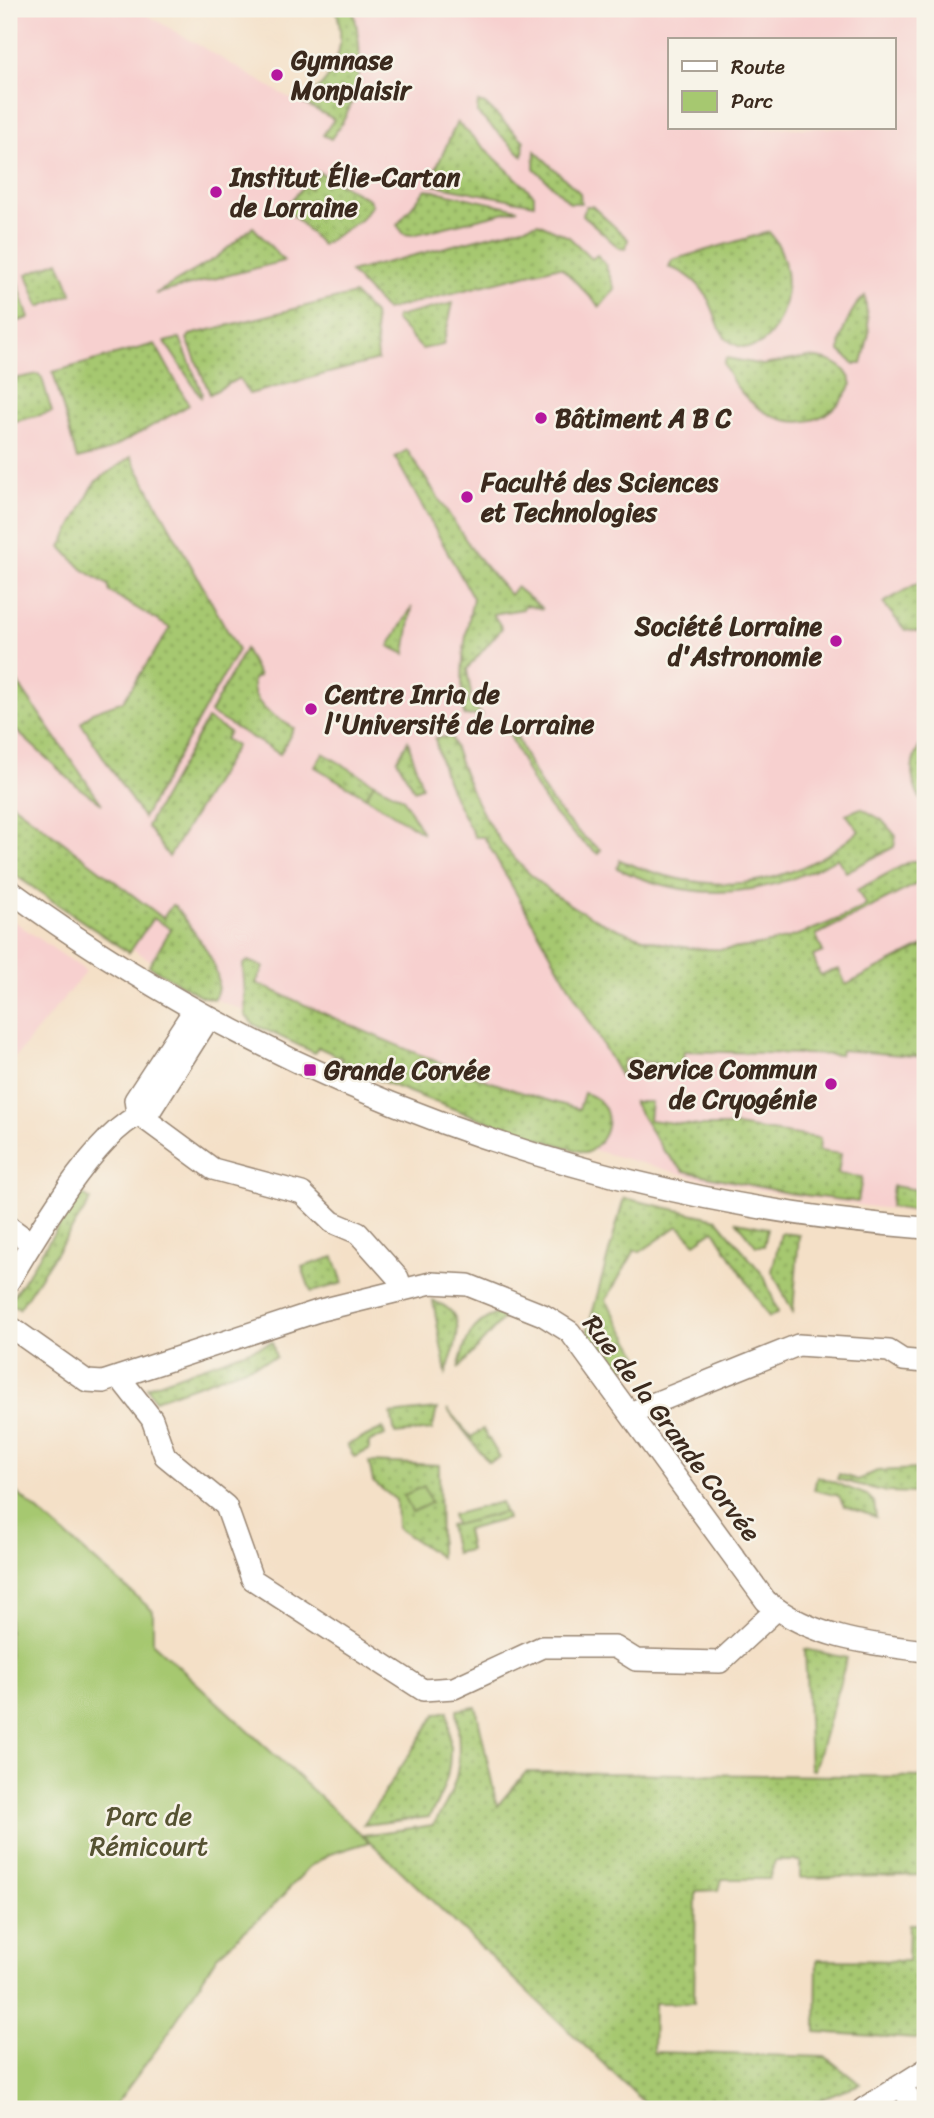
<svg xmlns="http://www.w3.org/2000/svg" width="934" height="2118" font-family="Sriracha,sans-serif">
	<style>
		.built { fill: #f7d0cf; fill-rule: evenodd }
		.grass { fill: url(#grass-dots); stroke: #707947; stroke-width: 2 }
		.green { fill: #a6c870; stroke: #707947; stroke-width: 2 }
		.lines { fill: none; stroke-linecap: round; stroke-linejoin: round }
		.street-casing { stroke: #988572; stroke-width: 24 }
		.street { stroke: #fff; stroke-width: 21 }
		.poi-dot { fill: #b5179e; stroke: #f7f3e8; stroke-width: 2.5 }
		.labels { text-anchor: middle; stroke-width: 5; stroke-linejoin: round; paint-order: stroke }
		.poi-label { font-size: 26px; font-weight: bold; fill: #3b2a1e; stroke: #f7f3e8; text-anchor: start }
		.street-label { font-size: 26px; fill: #3b2a1e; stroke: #f7f3e8 }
		.park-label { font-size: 26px; fill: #565232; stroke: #f7f3e8 }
	</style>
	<defs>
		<pattern id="grass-dots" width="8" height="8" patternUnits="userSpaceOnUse" patternTransform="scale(1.75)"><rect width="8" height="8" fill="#a6c870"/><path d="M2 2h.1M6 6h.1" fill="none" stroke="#88a35b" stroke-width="1.8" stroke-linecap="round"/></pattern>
	</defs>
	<rect width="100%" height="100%" fill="#f7f3e8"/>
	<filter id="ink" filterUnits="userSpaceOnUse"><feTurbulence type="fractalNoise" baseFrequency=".0143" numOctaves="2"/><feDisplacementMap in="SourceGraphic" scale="14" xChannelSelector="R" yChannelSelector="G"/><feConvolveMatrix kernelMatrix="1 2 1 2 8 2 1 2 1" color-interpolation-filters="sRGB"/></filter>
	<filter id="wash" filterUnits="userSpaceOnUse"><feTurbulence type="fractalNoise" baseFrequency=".00686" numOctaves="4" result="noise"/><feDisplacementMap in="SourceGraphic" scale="28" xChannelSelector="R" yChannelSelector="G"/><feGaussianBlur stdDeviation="1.57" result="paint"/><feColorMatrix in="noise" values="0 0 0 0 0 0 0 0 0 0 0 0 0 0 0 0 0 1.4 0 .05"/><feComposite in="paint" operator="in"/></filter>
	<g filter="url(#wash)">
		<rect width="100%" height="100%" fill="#f4e0c7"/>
		<g class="built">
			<path d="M9 9H137L296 102 319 90 333 70 341 29 336 9H925V1214L786 1195 689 1176 568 1143 205 995 67 907 9 865ZM670 40H894V128H670Z"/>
			<polygon points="9,918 86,971 9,1065"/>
		</g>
		<g class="grass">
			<path d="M336 9H353C365 57 362 99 331 139L323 135 334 119 299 101C336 84 347 46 336 9Z"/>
			<polygon points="478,102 485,104 524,141 523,156 477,113"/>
			<polygon points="457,122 534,195 534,204 429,184"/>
			<polygon points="535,151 580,193 581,203 570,203 534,168"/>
			<polygon points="318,172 369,199 372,205 360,220 322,245 285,207 304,186 310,189"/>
			<polygon points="426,189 518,209 413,235 404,234 397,225"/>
			<polygon points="586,206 592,206 628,239 626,249 619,248 583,215"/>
			<polygon points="538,223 569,237 592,259 597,255 604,262 615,289 600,307 562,268 556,267 386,310 350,272"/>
			<polygon points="253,227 284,261 155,294 217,257"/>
			<path d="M769 232C810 278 773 375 728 340 722 335 719 327 717 321 708 293 697 276 669 267L672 260Z"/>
			<polygon points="59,261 72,294 39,307 27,274"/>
			<polygon points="16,278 29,318 9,324 9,280"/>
			<polygon points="354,294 374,314 378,360 249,394 239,378 210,394 187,339 190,335"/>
			<path d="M865 296 869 333 862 364H854L840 351C840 334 851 307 865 296Z"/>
			<polygon points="453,303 443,345 422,349 395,320 396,317"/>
			<polygon points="180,338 202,393 201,397 165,342"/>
			<polygon points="155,344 189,405 105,452 77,459 53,372"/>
			<path d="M808 357C828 359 846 363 852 384 819 450 746 420 724 364L726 358 763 365Z"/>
			<polygon points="38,374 42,378 52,412 9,423 9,380"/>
			<path d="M407 450 475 554 510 595 516 587 543 609 525 605 523 609 493 614 502 628 467 669 471 694 468 701 482 715 464 716C459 669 464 643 473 598L395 457Z"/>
			<polygon points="131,457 238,650 143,818 81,723 92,712 123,701 170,628 110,592 108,585 82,569 61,547 95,482"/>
			<polygon points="925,579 925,632 905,630 883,603"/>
			<polygon points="412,607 405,654 389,646"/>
			<path d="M245 649 259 676 253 679C250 705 275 717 294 728L280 754 210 713Z"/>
			<polygon points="9,677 17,682 102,804 78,787 9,724"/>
			<polygon points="207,719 229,732 225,739 236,746 169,857 147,826"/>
			<path d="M515 732C535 780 557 820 601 850L598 854C549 818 533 788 509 733Z"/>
			<path d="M451 736C463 775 479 814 504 846 554 910 646 953 728 949 776 946 818 929 860 909L866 905 857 890 911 861H920L925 867V880L816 935 823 952 813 956 820 975 839 969 846 985 925 945V1057L841 1050 840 1055 684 1051 682 1067 624 1059 621 1077 484 837H475C457 805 442 775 435 738Z"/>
			<path d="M925 740V806C910 785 906 761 925 740Z"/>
			<polygon points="408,741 422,787 414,790 397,760"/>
			<polygon points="323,753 374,783 366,797 315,767"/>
			<path d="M9 801 163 918 172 905 175 906C190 929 231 970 214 999L201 996 149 966 171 929 153 918 129 953 9 871Z"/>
			<path d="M861 808 882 820 896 836 894 847 846 872 837 858C766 898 692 904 617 868L620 860C706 897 785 893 859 831L846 814Z"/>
			<path d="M248 961 264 967 256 983C362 1030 466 1080 579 1109L584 1093C617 1101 613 1140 586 1153 501 1128 421 1098 340 1064L342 1058 318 1047 315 1053 253 1024 246 1016 243 965Z"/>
			<polygon points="633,1102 651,1102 649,1120 699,1126 735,1126 820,1138 819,1151 841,1154 838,1174 862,1177 858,1202 788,1193 684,1171 663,1150"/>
			<polygon points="893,1186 925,1191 925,1212 890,1207"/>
			<polygon points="80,1193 91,1200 19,1309 9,1303"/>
			<polygon points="624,1198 717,1219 764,1276 778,1312 769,1317 714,1230 695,1243 678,1226 640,1252 635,1250 606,1300 641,1359 618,1371 586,1336"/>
			<polygon points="737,1222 768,1228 764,1246 756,1246"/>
			<polygon points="781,1233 799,1235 793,1312 772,1271"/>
			<polygon points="334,1257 343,1283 311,1292 302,1267"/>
			<path d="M433 1301C471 1313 456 1344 446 1373Z"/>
			<path d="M496 1314 505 1317 458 1369C465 1343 468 1325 496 1314Z"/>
			<polygon points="272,1342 276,1357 155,1400 147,1387"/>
			<polygon points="437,1409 432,1430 395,1434 391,1414"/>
			<polygon points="447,1409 471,1437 483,1429 500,1458 488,1462"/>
			<polygon points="383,1428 385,1435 369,1442 369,1450 354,1457 347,1445"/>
			<polygon points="369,1462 439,1465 440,1557 397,1528 396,1500 373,1482"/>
			<polygon points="918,1469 916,1493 886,1492 837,1479 839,1474 858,1480 877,1471"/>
			<polygon points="817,1476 867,1495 874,1502 876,1517 844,1506 839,1496 814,1490"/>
			<polygon points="505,1512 507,1519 466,1530 470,1550 455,1553 449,1526"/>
			<polygon points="805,1649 847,1658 814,1770 810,1769"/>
			<path d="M476 1707 497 1806 526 1772 925 1777V1875L800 1878V1861H775L769 1879H722L719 1890 696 1891 694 2003H654L653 2052 826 2057 860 2084 798 2109H651L363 1835 433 1825C463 1780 460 1762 457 1710Z"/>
			<path d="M448 1711C452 1755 453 1779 429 1817L363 1825 436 1714Z"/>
			<polygon points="909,1924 925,1924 925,2036 915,2039 816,2032 817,1960 908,1961"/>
		</g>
		<g class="green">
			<polygon points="374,783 403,798 423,833 366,797"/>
			<polygon points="9,1486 153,1611 153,1643 369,1842 330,1854 309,1867 273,1906 217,1956 163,2041 112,2109 9,2109"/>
			<polygon points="424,1486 431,1503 412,1512 404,1495"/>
			<polygon points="501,1502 504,1512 455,1525 452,1515"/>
		</g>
	</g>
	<g filter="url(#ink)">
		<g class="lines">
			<g class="street-casing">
				<g id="street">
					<path d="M9 890C275 1086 596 1203 925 1228"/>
					<polyline points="137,1113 213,1169 302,1193 332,1222 358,1233 398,1278 402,1289"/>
					<polyline points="137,1113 135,1100 194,1010"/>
					<polyline points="9,1227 31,1243"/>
					<path d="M9 1281C35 1238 102 1120 150 1111L209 1018"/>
					<path d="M9 1326 87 1381 103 1382 321 1310 431 1283 468 1285 543 1315 570 1332 766 1601C813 1638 868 1644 925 1651"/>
					<polyline points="119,1377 152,1419 165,1456 226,1506 252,1579 423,1690 454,1688 542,1647 615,1647 636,1660 720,1662 777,1609"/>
					<polyline points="630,1413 798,1345 889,1351 903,1360 925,1362"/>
					<polyline points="901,2088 919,2109"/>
					<polyline points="863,2109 925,2070"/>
				</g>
			</g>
			<use href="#street" class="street"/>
		</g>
	</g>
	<g class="poi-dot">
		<circle cx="277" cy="75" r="7"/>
		<circle cx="216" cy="192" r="7"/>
		<circle cx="541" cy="418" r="7"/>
		<circle cx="467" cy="497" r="7"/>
		<circle cx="836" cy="641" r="7"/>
		<circle cx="311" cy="709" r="7"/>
		<rect x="303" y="1063" width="14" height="14" rx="3.5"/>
		<circle cx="831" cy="1084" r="7"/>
	</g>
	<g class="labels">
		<g class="poi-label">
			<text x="291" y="69">Gymnase<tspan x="291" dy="30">Monplaisir</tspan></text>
			<text x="230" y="186">Institut Élie-Cartan<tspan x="230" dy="30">de Lorraine</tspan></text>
			<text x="555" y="427">Bâtiment A B C</text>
			<text x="481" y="491">Faculté des Sciences<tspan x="481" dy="30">et Technologies</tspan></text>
			<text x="822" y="635" text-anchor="end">Société Lorraine<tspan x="822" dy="30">d'Astronomie</tspan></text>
			<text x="325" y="703">Centre Inria de<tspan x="325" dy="30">l'Université de Lorraine</tspan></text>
			<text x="817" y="1078" text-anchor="end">Service Commun<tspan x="817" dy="30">de Cryogénie</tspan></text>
			<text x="324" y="1079">Grande Corvée</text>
		</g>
		<g class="street-label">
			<text transform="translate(672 1428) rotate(53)" y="9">Rue de la Grande Corvée</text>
		</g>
		<g class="park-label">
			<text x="149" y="1825">Parc de<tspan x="149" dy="30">Rémicourt</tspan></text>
		</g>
	</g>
	<rect width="934" height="2118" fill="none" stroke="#f7f3e8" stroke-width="35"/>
	<rect x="668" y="38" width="228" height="91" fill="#f7f3e8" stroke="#aca397" stroke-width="2"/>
	<rect x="682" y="61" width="35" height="10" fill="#ffffff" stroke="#aca397" stroke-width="2"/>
	<text x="731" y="74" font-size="21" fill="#3b2a1e">Route</text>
	<rect x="682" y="91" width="35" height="21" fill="#a6c870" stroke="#aca397" stroke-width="2"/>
	<text x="731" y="108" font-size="21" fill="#3b2a1e">Parc</text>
</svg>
